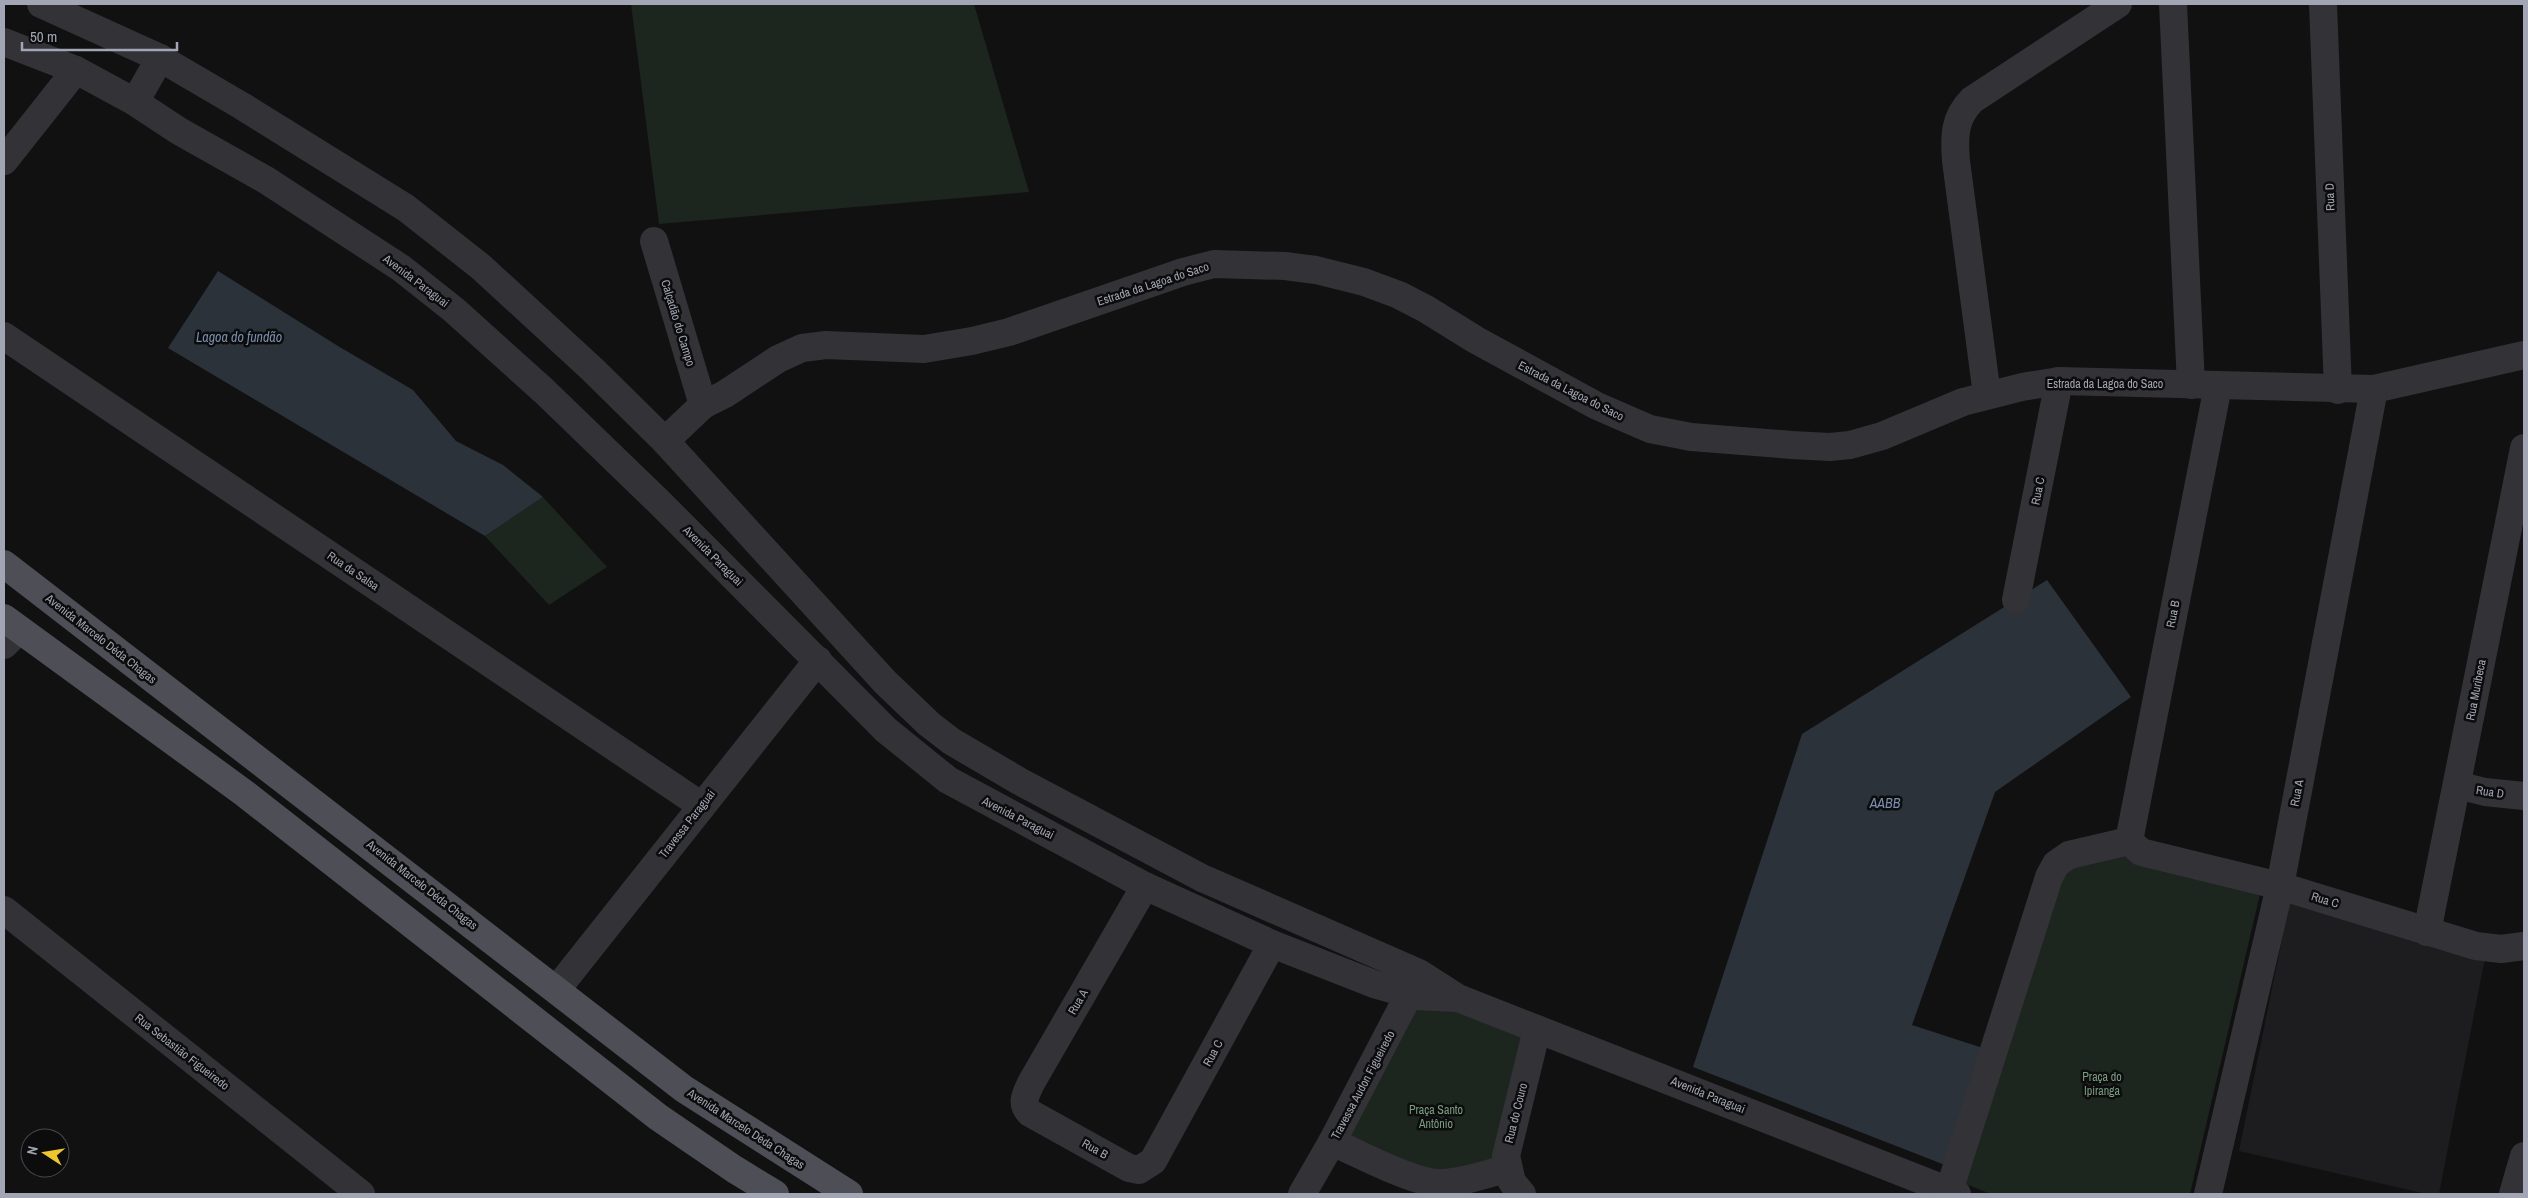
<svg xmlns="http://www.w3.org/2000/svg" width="2528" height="1198" font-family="'Archivo Narrow',sans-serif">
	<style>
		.built { fill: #1d1d1f }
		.green { fill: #1d251f }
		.water { fill: #2b323a }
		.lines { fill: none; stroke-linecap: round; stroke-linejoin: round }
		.minor { stroke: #323237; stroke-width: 28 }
		.major { stroke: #4e4f56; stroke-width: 28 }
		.labels { text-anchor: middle; stroke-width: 5; stroke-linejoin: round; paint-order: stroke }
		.street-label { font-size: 12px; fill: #a2a5b3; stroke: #0c0c0d }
		.park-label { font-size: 12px; fill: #7a9e81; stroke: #0c0c0d }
		.water-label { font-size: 14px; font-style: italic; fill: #798eae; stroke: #0c0c0d }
	</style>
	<rect width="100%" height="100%" fill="#111112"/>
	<polygon class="built" points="2292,890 2486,953 2439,1194 2427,1194 2239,1151"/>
	<g class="green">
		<polygon points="631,4 974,4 1029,192 659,224"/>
		<polygon points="543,497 607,567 549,605 485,536"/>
		<polygon points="2123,843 2264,877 2190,1194 1991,1194 1953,1179 2063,858"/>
		<polygon points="1414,998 1532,1029 1498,1181 1432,1194 1417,1194 1338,1141"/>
	</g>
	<g class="water">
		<polygon points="218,271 338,346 413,390 456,441 503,465 543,497 485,536 168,348"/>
		<polygon points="2047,580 2131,697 1995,792 1912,1025 1986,1049 1945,1165 1693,1067 1802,734"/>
	</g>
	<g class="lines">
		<g class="minor">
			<polyline points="41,4 160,58 242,106 406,208 481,267 593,370 665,441 885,682 929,724 951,741 1019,781 1202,878 1419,973 1458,998 1957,1194"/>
			<polyline points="2173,4 2191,385"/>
			<polyline points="2323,4 2338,390"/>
			<polyline points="4,42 76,70 135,102 179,131 266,180 401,268 454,310 544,391 659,502 886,730 948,780 1145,886 1272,944 1374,984 1416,996 1457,998"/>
			<polyline points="135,102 160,58"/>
			<polyline points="4,161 76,70"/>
			<polyline points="654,241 703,405"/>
			<polyline points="4,336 702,806"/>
			<path d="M1987 395 1956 161C1954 137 1954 118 1972 100L2118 4"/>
			<polyline points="665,441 703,405 725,394 778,359 802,348 826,345 924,349 972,341 1009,332 1183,272 1214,264 1285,266 1316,270 1364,282 1399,295 1426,309 1476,340 1597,406 1650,429 1691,437 1792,445 1830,447 1850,445 1882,436 1963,402 2022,387 2059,381 2374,389 2524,355"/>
			<polyline points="2016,600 2059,381"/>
			<polyline points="4,645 19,630"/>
			<polyline points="2457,785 2485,792 2524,796"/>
			<polyline points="2129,841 2218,386"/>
			<polyline points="2129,841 2141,852 2280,886 2476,946 2501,949 2524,946"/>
			<path d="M1145 886 1031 1083C1026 1094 1020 1103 1030 1113L1129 1168 1139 1170 1153 1161 1272 944"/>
			<polyline points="4,910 361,1194"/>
			<polyline points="2427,932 2524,448"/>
			<polyline points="557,989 818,660"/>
			<path d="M1332 1142C1358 1153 1413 1183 1440 1183 1462 1183 1485 1174 1507 1169"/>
			<polyline points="1949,1191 2049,877 2056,864 2069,855 2129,841"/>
			<polyline points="1302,1194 1332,1142 1417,979"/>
			<polyline points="1522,1194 1512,1182 1506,1156 1537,1029"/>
			<polyline points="2208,1194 2280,886 2374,389"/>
			<polyline points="2513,1194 2524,1156"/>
		</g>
		<g class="major">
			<polyline points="4,564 684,1089 849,1194"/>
			<polyline points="4,618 244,793 658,1117 734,1169 775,1194"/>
		</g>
	</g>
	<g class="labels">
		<g class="street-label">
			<text transform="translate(2330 197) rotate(-92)" y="4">Rua D</text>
			<text transform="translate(416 281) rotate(37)" y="4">Avenida Paraguai</text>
			<text transform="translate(1153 284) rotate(-18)" y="4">Estrada da Lagoa do Saco</text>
			<text transform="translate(678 323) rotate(73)" y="4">Calçadão do Campo</text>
			<text x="2105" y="388">Estrada da Lagoa do Saco</text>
			<text transform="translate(1571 391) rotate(27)" y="4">Estrada da Lagoa do Saco</text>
			<text transform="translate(2038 491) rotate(-79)" y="4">Rua C</text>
			<text transform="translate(713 556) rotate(45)" y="4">Avenida Paraguai</text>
			<text transform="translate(353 571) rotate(34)" y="4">Rua da Salsa</text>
			<text transform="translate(2173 614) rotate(-79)" y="4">Rua B</text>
			<text transform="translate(101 639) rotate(38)" y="4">Avenida Marcelo Déda Chagas</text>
			<text transform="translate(2476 690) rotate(-79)" y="4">Rua Muribeca</text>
			<text transform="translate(2490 792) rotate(9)" y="4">Rua D</text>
			<text transform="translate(2297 793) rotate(-79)" y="4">Rua A</text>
			<text transform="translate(1018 818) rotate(27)" y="4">Avenida Paraguai</text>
			<text transform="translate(687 824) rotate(-52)" y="4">Travessa Paraguai</text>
			<text transform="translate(422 885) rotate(38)" y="4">Avenida Marcelo Déda Chagas</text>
			<text transform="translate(2325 900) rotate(17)" y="4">Rua C</text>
			<text transform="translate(1078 1002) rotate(-60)" y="4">Rua A</text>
			<text transform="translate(182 1052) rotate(38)" y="4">Rua Sebastião Figueiredo</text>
			<text transform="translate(1213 1053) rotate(-61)" y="4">Rua C</text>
			<text transform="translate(1363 1085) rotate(-62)" y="4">Travessa Audon Figueiredo</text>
			<text transform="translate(1708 1095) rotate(22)" y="4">Avenida Paraguai</text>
			<text transform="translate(1516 1113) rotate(-76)" y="4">Rua do Couro</text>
			<text transform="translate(746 1129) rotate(33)" y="4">Avenida Marcelo Déda Chagas</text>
			<text transform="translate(1095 1149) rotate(29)" y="4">Rua B</text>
		</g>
		<g class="park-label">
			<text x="2102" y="1081">Praça do<tspan x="2102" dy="14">Ipiranga</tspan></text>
			<text x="1436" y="1114">Praça Santo<tspan x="1436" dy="14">Antônio</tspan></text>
		</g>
		<g class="water-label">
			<text x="239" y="342">Lagoa do fundão</text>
			<text x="1885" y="808">AABB</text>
		</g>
	</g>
	<rect width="2528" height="1198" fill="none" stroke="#a2a5b3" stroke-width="10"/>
	<g transform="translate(45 1153) rotate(282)"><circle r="24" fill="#0c0c0d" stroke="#48494f"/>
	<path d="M0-4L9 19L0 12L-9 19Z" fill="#edc62e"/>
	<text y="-8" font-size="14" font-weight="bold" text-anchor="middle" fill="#a2a5b3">N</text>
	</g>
	<path d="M22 42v8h155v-8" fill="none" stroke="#a2a5b3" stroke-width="2.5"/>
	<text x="30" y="42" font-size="15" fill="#a2a5b3" stroke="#0c0c0d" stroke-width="4" paint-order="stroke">50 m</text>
</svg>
